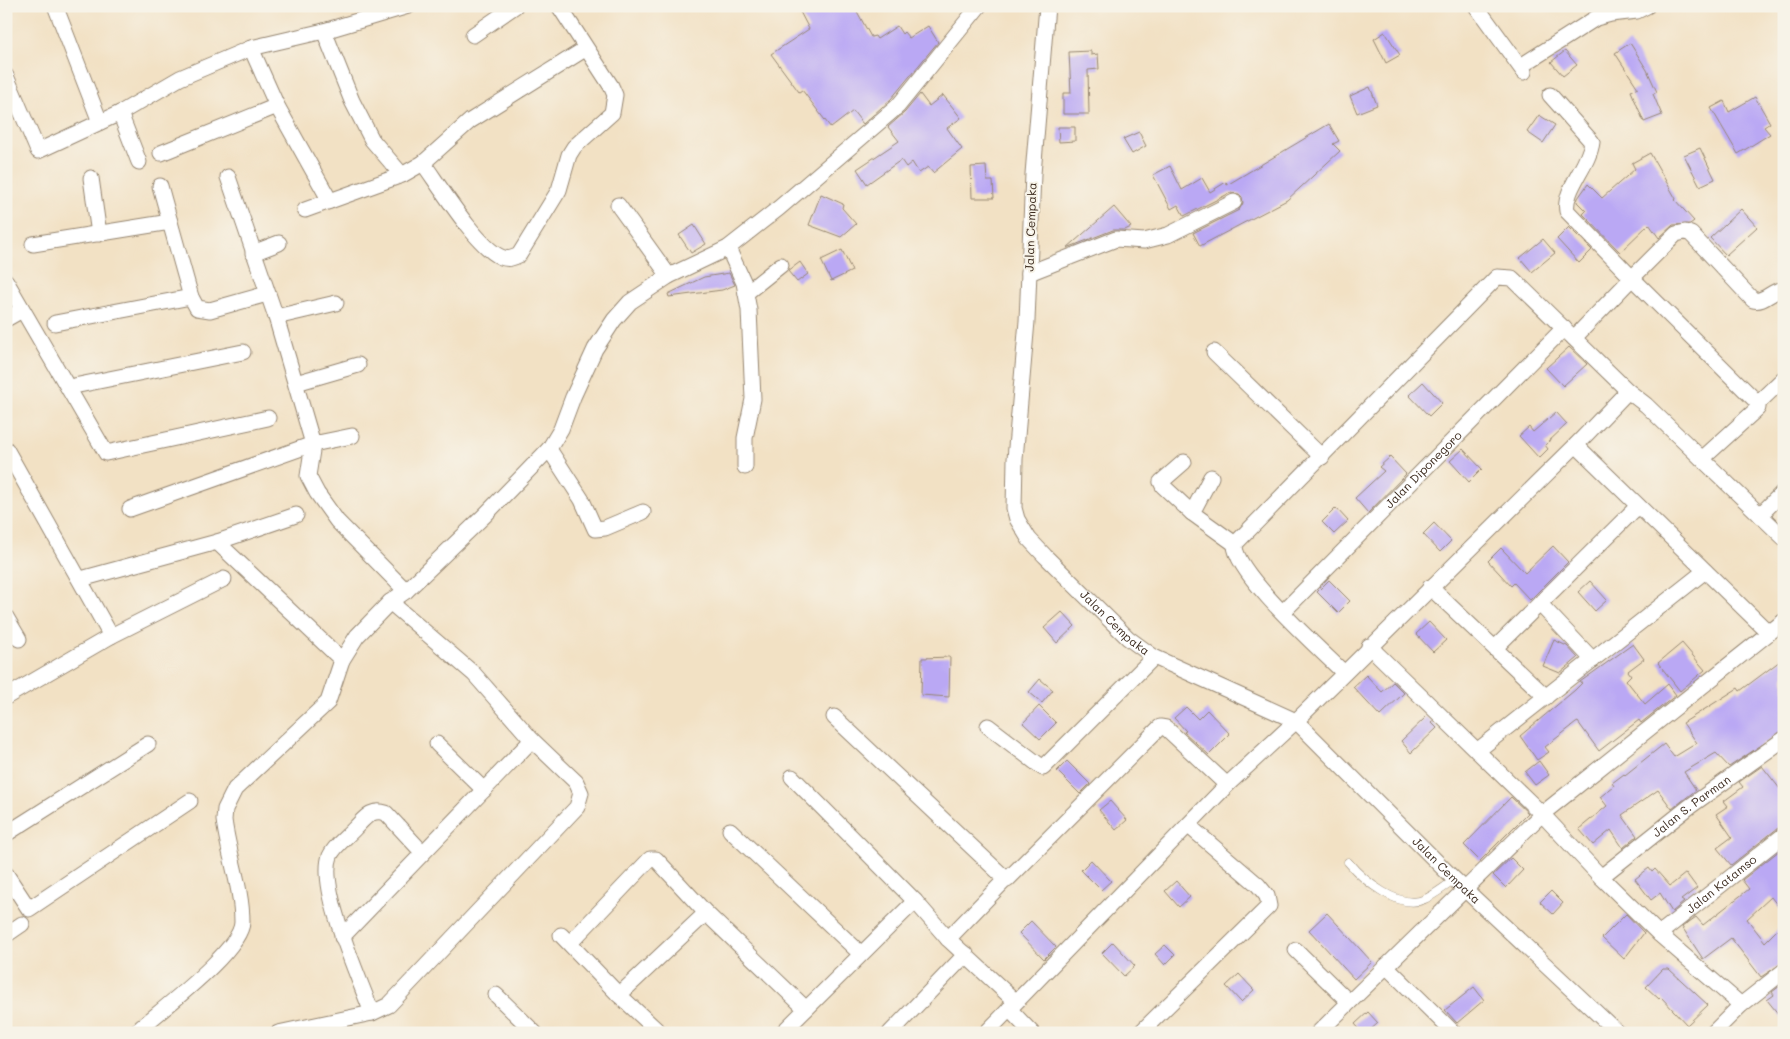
<svg xmlns="http://www.w3.org/2000/svg" width="1790" height="1039" font-family="Mali,sans-serif">
	<rect width="100%" height="100%" fill="#f7f3e8"/>
	<filter id="ink" filterUnits="userSpaceOnUse"><feTurbulence type="fractalNoise" baseFrequency=".02" numOctaves="2"/><feDisplacementMap in="SourceGraphic" scale="10" xChannelSelector="R" yChannelSelector="G"/><feConvolveMatrix kernelMatrix="1 2 1 2 8 2 1 2 1" color-interpolation-filters="sRGB"/></filter>
	<filter id="wash" filterUnits="userSpaceOnUse"><feTurbulence type="fractalNoise" baseFrequency=".0096" numOctaves="4" result="noise"/><feDisplacementMap in="SourceGraphic" scale="20" xChannelSelector="R" yChannelSelector="G"/><feGaussianBlur stdDeviation="1.12" result="paint"/><feColorMatrix in="noise" values="0 0 0 0 0 0 0 0 0 0 0 0 0 0 0 0 0 1.4 0 .05"/><feComposite in="paint" operator="in"/></filter>
	<g filter="url(#wash)">
		<rect width="100%" height="100%" fill="#f2e1c4"/>
		<g id="blocks">
			<path fill="#baa8f4" d="M797 6H854L871 37 875 36 877 39 897 26 902 34 904 32 909 38 928 26 938 42 891 99 863 124 853 111 831 128 802 90 799 92 771 54 809 29Z
				M1385 32 1400 55 1386 63 1374 39Z
				M1630 43 1647 70 1657 92 1653 94 1662 115 1644 122 1631 91 1638 88 1615 53Z
				M1091 51V55L1098 54 1099 69 1088 70 1089 114H1063V93H1071L1069 52Z
				M1565 51 1577 65 1563 76 1551 62Z
				M1370 87 1377 105 1357 113 1350 96Z
				M920 94 929 106 943 95 961 118 947 128 962 149 933 173 928 167 919 173 912 162 906 167 901 160 867 184 857 169 899 141 888 127 905 112Z
				M1755 97 1770 123 1764 127 1770 134 1738 154 1711 108 1724 101 1729 112Z
				M1539 115 1555 125 1543 143 1527 132Z
				M1329 124 1339 141 1333 144 1340 151 1287 200 1200 246 1193 233 1239 210 1243 203 1242 197 1239 194 1230 193 1184 216 1178 205 1171 209 1153 175 1170 166 1182 190 1202 178 1210 192 1226 182 1227 185Z
				M1058 127H1075V141L1059 142Z
				M1139 132 1146 146 1132 154 1123 139Z
				M1700 148 1715 179 1700 186 1684 155Z
				M1650 153 1676 199 1675 200 1694 221 1690 224 1673 225 1659 238 1649 224 1620 252 1583 214 1586 211 1577 202 1578 198 1588 184 1602 198 1635 169 1632 163Z
				M986 166 987 181H993L994 198H972L971 167Z
				M821 194 843 204 842 208 856 224 841 237 809 225Z
				M1114 207 1131 227 1125 230H1113L1067 248Z
				M1741 209 1757 227 1726 255 1710 238Z
				M694 225 706 244 691 253 679 235Z
				M1569 227 1592 250 1579 263 1557 239Z
				M1543 239 1555 253 1532 272 1520 258Z
				M842 250 852 271 831 281 821 260Z
				M800 262 808 274 797 282 788 271Z
				M729 273 735 285 722 290 669 297 668 294 704 277Z
				M1569 347 1587 364 1563 386 1546 368Z
				M1423 382 1442 403 1429 416 1409 395Z
				M1556 412 1567 424 1545 445 1548 449 1539 458 1519 436 1529 427 1533 432Z
				M1463 449 1482 469 1469 482 1450 461Z
				M1390 457 1406 474 1368 513 1355 498 1384 471 1379 467Z
				M1336 508 1348 521 1334 534 1322 522Z
				M1434 523 1451 541 1440 552 1423 534Z
				M1553 546 1568 562 1530 600 1514 583 1511 586 1488 561 1501 548 1525 573Z
				M1329 580 1350 601 1338 613 1317 592Z
				M1590 581 1607 600 1595 611 1578 592Z
				M1062 612 1075 626 1057 643 1044 628Z
				M1429 622 1446 640 1433 652 1416 634Z
				M1554 640 1567 646 1578 658 1560 673 1543 666Z
				M1682 643 1705 670 1680 691 1658 663Z
				M1633 644 1644 659 1628 671 1631 675 1626 680 1645 704 1668 684 1676 695 1641 723 1639 720 1599 751 1578 722 1576 723 1545 747 1549 752 1537 760 1520 736 1575 690 1582 683 1580 682Z
				M950 657 949 697 921 695 922 658Z
				M1784 658V730L1729 767 1716 753 1684 772 1696 790 1672 809 1658 790 1622 815 1637 836 1623 848 1611 830 1593 845 1579 829 1607 806 1600 797 1614 786 1612 783 1624 774 1625 775 1664 744 1674 757 1697 743 1683 723 1738 688 1740 691Z
				M1366 675 1382 692 1393 682 1404 693 1380 716 1353 687Z
				M1040 679 1053 690 1042 703 1029 692Z
				M1039 706 1056 723 1040 739 1023 723Z
				M1186 707 1198 719 1207 710 1230 734 1209 755 1184 732 1186 731 1174 718Z
				M1426 717 1437 728 1411 753 1401 741Z
				M1067 761 1090 784 1080 794 1057 771Z
				M1539 761 1549 775 1535 785 1525 772Z
				M1762 766 1784 794V826L1778 828 1731 865 1717 848 1732 837 1716 814 1728 806 1724 801 1743 787 1739 782Z
				M1511 797 1528 813 1480 861 1464 845Z
				M1110 801 1127 820 1116 830 1099 810Z
				M1784 847V914L1771 897 1747 919 1765 942 1784 923V962L1761 977 1731 938 1703 959 1682 927 1696 917 1703 925 1749 889 1742 880Z
				M1511 858 1523 870 1506 888 1493 875Z
				M1091 860 1111 881 1101 890 1081 870Z
				M1649 868 1652 872 1655 869 1670 886 1686 873 1697 888 1681 900 1684 902 1672 912 1660 893 1651 900 1635 879Z
				M1176 881 1190 897 1179 907 1165 891Z
				M1551 891 1563 903 1553 914 1540 902Z
				M1327 913 1372 962 1354 979 1309 930Z
				M1626 914 1644 933 1624 959 1602 938Z
				M1031 921 1056 947 1044 959 1019 933Z
				M1113 942 1135 966 1124 976 1102 953Z
				M1165 945 1175 955 1165 965 1155 954Z
				M1663 969H1669L1708 1005 1687 1025 1661 997 1659 999 1646 987Z
				M1239 974 1254 990 1241 1002 1226 986Z
				M1784 983V1021L1767 1000 1774 995 1772 992Z
				M1474 987 1484 1000 1457 1023 1445 1010Z
				M1368 1012 1378 1023 1367 1033H1363L1355 1024Z"/>
		</g>
	</g>
	<g filter="url(#ink)">
		<use href="#blocks" fill-opacity="0" stroke="#968671" stroke-width="1"/>
		<g fill="none" stroke-linecap="round" stroke-linejoin="round">
			<defs>
				<path id="lane" d="M1348 862C1363 880 1400 911 1425 899 1436 894 1445 886 1455 880"/>
				<g id="street">
					<path id="s1" d="M1047 6 1033 174 1027 321 1015 459 1014 508 1017 519 1029 539 1045 556 1128 638 1154 657 1296 721 1455 880 1618 1033"/>
					<path d="M1476 6 1524 72"/>
					<path d="M56 8 100 122"/>
					<path d="M324 31 352 101 372 140 402 175"/>
					<path d="M473 35 515 6"/>
					<path d="M251 48 277 106 330 201"/>
					<path d="M1521 66 1596 18 1611 14 1637 11 1647 6"/>
					<path d="M6 76 38 151 120 113 180 78 251 48 324 31 408 6"/>
					<path d="M1550 95 1592 142C1589 166 1563 190 1567 211L1632 278 1676 234 1685 232 1691 234 1753 300C1765 303 1772 289 1784 290"/>
					<path d="M120 113 139 162"/>
					<path d="M161 153 277 106"/>
					<path d="M423 163C439 185 477 247 501 257 508 260 513 258 519 255L559 190 569 155 574 147 612 113 615 95 611 86 559 6"/>
					<path d="M228 177 276 317 313 444 308 476 317 493 337 521 406 591"/>
					<path d="M91 178 99 234"/>
					<path d="M160 186 170 222"/>
					<path d="M618 205 669 276"/>
					<path d="M305 210 402 175 423 163 470 121 585 49"/>
					<path d="M33 244 170 222 191 297 197 308 210 310 267 294"/>
					<path d="M728 248 744 283 749 310 753 399 745 438V467"/>
					<path d="M253 253 279 243"/>
					<path d="M1029 273 1116 239 1144 241 1168 235 1234 202"/>
					<path d="M6 281 106 453 268 418"/>
					<path d="M746 293 781 265"/>
					<path d="M276 317 336 303"/>
					<path d="M6 319 22 310"/>
					<path d="M55 323 191 297"/>
					<path d="M1574 338 1632 278 1640 286 1758 403V408L1702 459"/>
					<path d="M1214 352 1322 457"/>
					<path d="M296 383 358 365"/>
					<path d="M69 387 243 352"/>
					<path d="M1758 403 1784 378"/>
					<path d="M1576 445 1768 632"/>
					<path d="M6 449 111 636"/>
					<path d="M549 449 582 500 595 529 605 528 643 512"/>
					<path d="M1184 462 1161 482 1163 486 1192 513"/>
					<path d="M1211 477 1192 513 1235 544"/>
					<path d="M130 509 313 444 352 436"/>
					<path d="M1760 515 1784 491"/>
					<path d="M217 542 296 515"/>
					<path d="M81 579 217 542 342 660"/>
					<path d="M1430 587 1546 697"/>
					<path d="M390 602 474 674 532 740 576 782 581 793 577 807 389 1005 372 1013C360 980 318 888 330 856 334 846 348 836 355 828 365 818 371 808 386 813L423 853"/>
					<path d="M1540 604 1593 660"/>
					<path id="s2" d="M1283 612 1564 328"/>
					<path d="M6 617 19 639"/>
					<path d="M1369 646 1542 814 1601 877 1659 934 1741 1005"/>
					<path d="M1495 648 1638 506"/>
					<path d="M1343 672C1321 650 1233 572 1235 544L1497 277 1512 278 1628 391"/>
					<path d="M6 697 111 636 224 579"/>
					<path d="M834 717 1007 880 1160 727 1166 728 1227 785"/>
					<path d="M988 726 1043 768 1154 657"/>
					<path d="M437 744 484 790"/>
					<path d="M1477 751 1705 571"/>
					<path d="M792 777 915 901 948 939 1015 1001"/>
					<path d="M730 830 861 954"/>
					<path d="M6 834 148 744"/>
					<path d="M6 874 29 909 190 801"/>
					<path id="s3" d="M1601 877 1689 807 1784 739"/>
					<path id="s4" d="M1659 934 1784 835"/>
					<path d="M6 935 22 924"/>
					<path d="M561 935 619 995 660 1033"/>
					<path d="M342 937 532 740"/>
					<path d="M948 939 1005 880"/>
					<path d="M570 943 650 859H656L706 913 806 1009"/>
					<path d="M1296 950 1349 1002"/>
					<path d="M1386 966 1454 1033"/>
					<path d="M496 995 535 1033"/>
					<path d="M619 995 706 913"/>
					<path d="M1009 1009 1032 1033"/>
					<path d="M135 1033C158 1012 242 950 242 922 242 888 228 853 224 820L225 809 235 789 328 702 342 660 357 636 390 602 406 591 485 515 549 449 561 429 573 397 595 349 614 320 630 302 669 276 728 248 779 208 898 106 979 6"/>
					<path d="M278 1033 372 1013"/>
					<path d="M782 1033 915 901"/>
					<path d="M890 1033 966 954"/>
					<path d="M986 1033 1227 785 1296 721 1576 445 1628 391 1646 405 1784 538"/>
					<path d="M1140 1033 1269 906 1267 896 1258 885 1189 826"/>
					<path d="M1318 1033 1542 814 1784 621"/>
					<path d="M1713 1033 1741 1005 1784 971"/>
				</g>
			</defs>
			<use href="#lane" stroke="#968671" stroke-width="9"/>
			<use href="#street" stroke="#968671" stroke-width="17"/>
			<use href="#lane" stroke="#fff" stroke-width="8"/>
			<use href="#street" stroke="#fff" stroke-width="15"/>
		</g>
	</g>
	<g text-anchor="middle" stroke-width="4" stroke-linejoin="round" paint-order="stroke">
		<g font-size="12" fill="#3b2a1e" stroke="#f7f3e8">
			<text transform="translate(1031 227) rotate(-88)" y="4">Jalan Cempaka</text>
			<text dy="4" stroke="none"><textPath href="#s2" startOffset="200">Jalan Diponegoro</textPath></text>
			<text dy="4" stroke="none"><textPath href="#s1" startOffset="658">Jalan Cempaka</textPath></text>
			<text dy="4" stroke="none"><textPath href="#s3" startOffset="115">Jalan S. Parman</textPath></text>
			<text dy="4" stroke="none"><textPath href="#s1" startOffset="1078">Jalan Cempaka</textPath></text>
			<text dy="4" stroke="none"><textPath href="#s4" startOffset="80">Jalan Katamso</textPath></text>
		</g>
	</g>
	<rect width="1790" height="1039" fill="none" stroke="#f7f3e8" stroke-width="25"/>
</svg>
